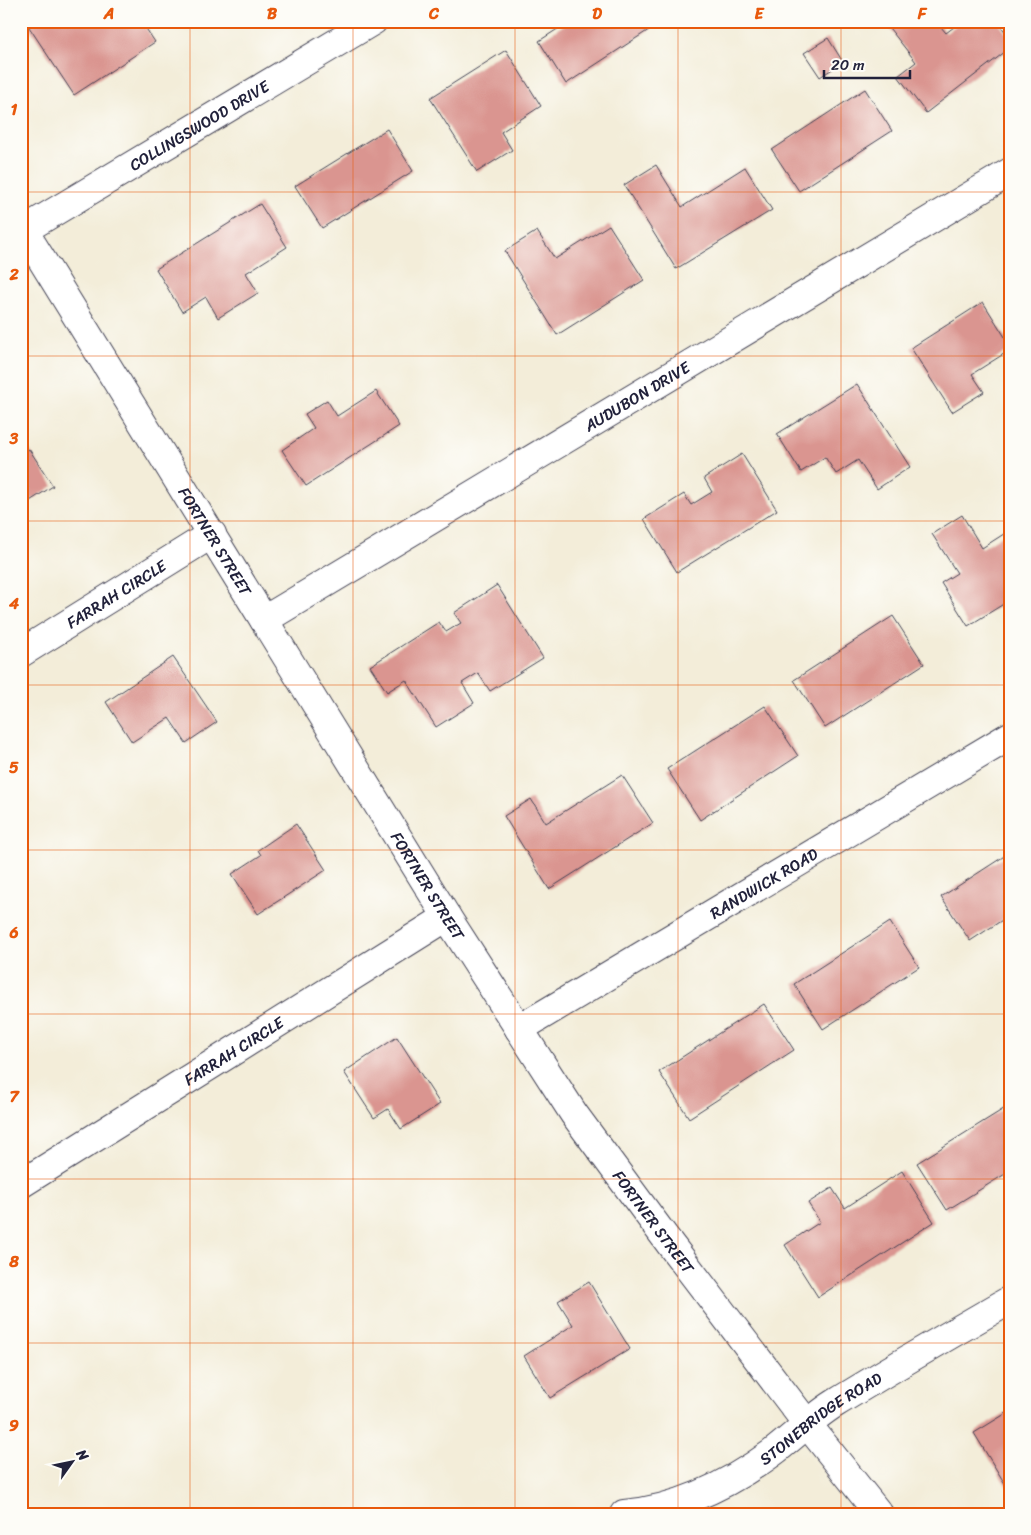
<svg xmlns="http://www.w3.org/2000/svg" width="1031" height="1535" font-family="Sriracha,sans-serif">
	<rect width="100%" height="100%" fill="#fdfcf7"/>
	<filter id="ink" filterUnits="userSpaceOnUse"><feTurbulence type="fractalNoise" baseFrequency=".02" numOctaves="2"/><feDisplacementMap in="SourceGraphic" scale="10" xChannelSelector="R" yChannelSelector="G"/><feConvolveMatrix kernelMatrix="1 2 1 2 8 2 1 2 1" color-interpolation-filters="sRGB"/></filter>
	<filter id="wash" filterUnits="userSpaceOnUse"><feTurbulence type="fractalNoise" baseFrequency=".0096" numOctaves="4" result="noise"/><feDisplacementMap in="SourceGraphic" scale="20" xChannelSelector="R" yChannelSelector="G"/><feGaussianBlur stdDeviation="1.12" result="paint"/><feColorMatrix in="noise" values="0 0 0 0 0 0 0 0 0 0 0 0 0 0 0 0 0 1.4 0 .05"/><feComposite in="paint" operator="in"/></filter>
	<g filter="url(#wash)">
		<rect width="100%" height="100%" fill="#f3edd9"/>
		<g id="blocks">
			<path fill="#da9590" d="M38 21H141L155 42 74 95 29 27Z
				M570 21H660L661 22 566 84 539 41Z
				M890 21H936L946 33 962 21H997L1010 38V48L926 113 898 76 916 62 886 24Z
				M828 38 843 62 820 77 804 53Z
				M506 50 541 106 501 132 512 150 477 172 430 98Z
				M865 89 892 131 799 191 772 150Z
				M387 129 413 171 322 228 295 186Z
				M656 165 682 207 745 167 772 210 676 269 624 185Z
				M260 204 287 247 246 273 258 293 218 318 206 297 182 312 156 269Z
				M609 225 644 280 557 335 505 251 537 231 555 259Z
				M983 302 1010 345V350L972 374 984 392 952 412 911 348Z
				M857 384 910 467 877 489 858 460 836 474 825 457 801 472 777 434Z
				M376 391 399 426 306 486 282 450 314 428 305 414 327 400 337 416Z
				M29 449 53 486 22 506 21 455Z
				M742 454 777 510 677 572 644 519 684 494 691 505 712 492 704 478Z
				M962 515 982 548 1010 530V600L968 626 941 583 957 573 932 534Z
				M497 585 543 658 490 691 478 673 462 683 474 703 436 727 406 680 387 692 370 666 439 622 446 632 461 623 454 613Z
				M893 616 924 664 825 728 794 680Z
				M173 657 217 722 186 743 169 718 132 742 106 702Z
				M765 706 798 756 700 820 667 769Z
				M622 775 653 823 549 889 504 816 531 799 546 823Z
				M296 824 326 870 258 914 232 874 261 855 258 850Z
				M1006 855 1010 860V915L970 941 941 897Z
				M890 922 919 967 823 1029 794 984Z
				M764 1004 794 1050 689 1118 659 1072Z
				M397 1037 440 1104 401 1129 388 1109 374 1118 344 1072Z
				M1010 1105V1171L947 1210 917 1163Z
				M902 1171 934 1222 818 1297 785 1245 820 1222 808 1203 832 1188 845 1208Z
				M589 1282 630 1349 550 1398 524 1356 573 1325 558 1301Z
				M1010 1411V1492L974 1433Z"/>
		</g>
	</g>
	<g filter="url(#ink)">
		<use href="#blocks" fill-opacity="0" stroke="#414053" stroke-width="1"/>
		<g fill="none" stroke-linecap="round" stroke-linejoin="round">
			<defs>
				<g id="minor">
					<path id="s1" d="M21 226 447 917 574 1114 670 1244 808 1425 879 1514"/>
					<path id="s2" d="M24 230 373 21"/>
					<path id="s3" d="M264 620 1010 172"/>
					<path id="s4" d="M21 653 212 534"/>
					<path id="s5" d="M519 1029 1010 736"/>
					<path id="s6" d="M21 1184 447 917"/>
					<path id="s7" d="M624 1514C679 1509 727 1486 772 1453 793 1437 812 1418 834 1404 892 1368 951 1334 1010 1300"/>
				</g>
			</defs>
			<use href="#minor" stroke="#414053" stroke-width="30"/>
			<use href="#minor" stroke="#fff" stroke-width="28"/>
		</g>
	</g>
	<path fill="none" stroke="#e8590c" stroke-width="1" stroke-opacity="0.55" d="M190 21V1514M353 21V1514M515 21V1514M678 21V1514M841 21V1514M21 192H1010M21 356H1010M21 521H1010M21 685H1010M21 850H1010M21 1014H1010M21 1179H1010M21 1343H1010"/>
	<g text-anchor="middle" stroke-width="4" stroke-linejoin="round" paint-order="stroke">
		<g font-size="16" fill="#22223b" stroke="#fdfcf7">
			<text dy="6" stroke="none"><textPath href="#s2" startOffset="204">COLLINGSWOOD DRIVE</textPath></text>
			<text dy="6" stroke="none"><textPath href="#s3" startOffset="435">AUDUBON DRIVE</textPath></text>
			<text dy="6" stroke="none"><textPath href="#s1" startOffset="370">FORTNER STREET</textPath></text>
			<text dy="6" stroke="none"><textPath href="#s4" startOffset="112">FARRAH CIRCLE</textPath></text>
			<text dy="6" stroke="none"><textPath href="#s5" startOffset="285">RANDWICK ROAD</textPath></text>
			<text dy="6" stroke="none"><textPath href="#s1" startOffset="775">FORTNER STREET</textPath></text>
			<text dy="6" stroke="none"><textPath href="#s6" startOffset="251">FARRAH CIRCLE</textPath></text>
			<text dy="6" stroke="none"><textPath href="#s1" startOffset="1180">FORTNER STREET</textPath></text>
			<text dy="6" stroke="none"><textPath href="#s7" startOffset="222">STONEBRIDGE ROAD</textPath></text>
		</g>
	</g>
	<rect width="1031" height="1535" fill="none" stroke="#fdfcf7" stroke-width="55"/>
	<g transform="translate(72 1462) rotate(57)" stroke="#fdfcf7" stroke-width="4" paint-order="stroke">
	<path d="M0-4L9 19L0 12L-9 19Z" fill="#22223b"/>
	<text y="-8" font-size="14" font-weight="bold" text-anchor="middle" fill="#22223b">N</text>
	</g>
	<path d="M824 70v8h86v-8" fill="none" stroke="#22223b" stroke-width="2.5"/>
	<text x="831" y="70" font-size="15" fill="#22223b" stroke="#fdfcf7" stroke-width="4" paint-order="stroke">20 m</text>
	<rect x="28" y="28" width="976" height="1480" fill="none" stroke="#e8590c" stroke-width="2"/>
	<g font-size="16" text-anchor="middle" font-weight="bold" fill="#e8590c">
		<text x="109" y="19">A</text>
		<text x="272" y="19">B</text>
		<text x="434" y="19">C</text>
		<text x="597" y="19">D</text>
		<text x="759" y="19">E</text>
		<text x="922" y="19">F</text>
		<text x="14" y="115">1</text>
		<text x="14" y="280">2</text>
		<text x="14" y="444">3</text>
		<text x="14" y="609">4</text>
		<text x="14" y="773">5</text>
		<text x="14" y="938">6</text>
		<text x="14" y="1102">7</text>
		<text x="14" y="1267">8</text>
		<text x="14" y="1431">9</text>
	</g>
</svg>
